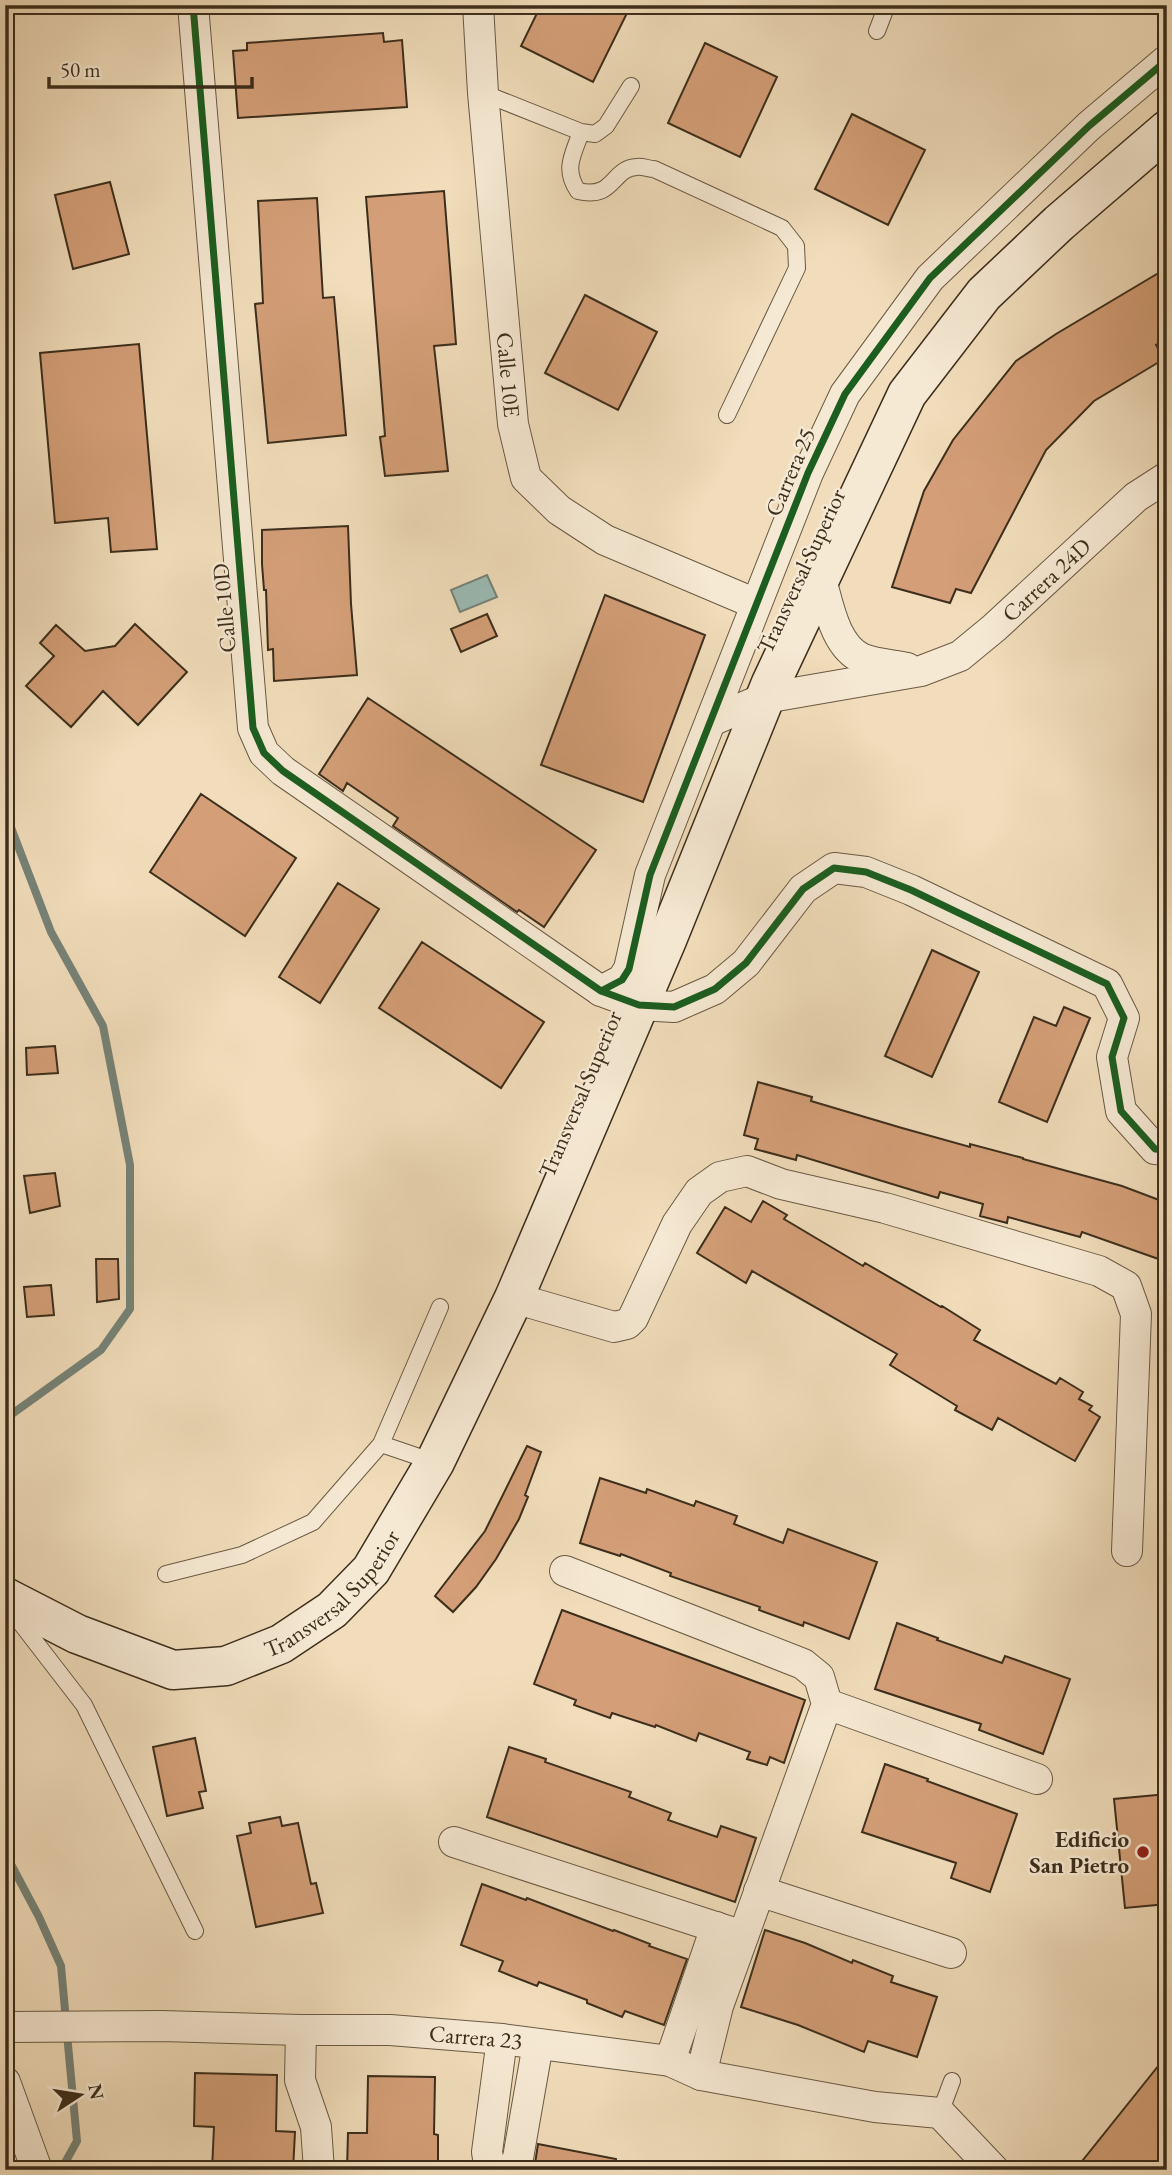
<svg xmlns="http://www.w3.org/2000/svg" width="1172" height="2175" font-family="'EB Garamond',serif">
	<rect width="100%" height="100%" fill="#f1ddbb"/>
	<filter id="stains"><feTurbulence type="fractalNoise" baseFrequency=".00286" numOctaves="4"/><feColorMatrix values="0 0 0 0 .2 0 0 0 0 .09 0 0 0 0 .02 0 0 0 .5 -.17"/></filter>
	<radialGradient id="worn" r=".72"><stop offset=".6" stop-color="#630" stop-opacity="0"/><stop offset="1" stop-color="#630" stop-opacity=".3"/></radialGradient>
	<path fill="#9cbbb6" stroke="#768378" stroke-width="2" d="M487 575 497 597 460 612 451 590Z"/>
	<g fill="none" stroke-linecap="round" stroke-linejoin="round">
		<path stroke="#768378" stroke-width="8" d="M5 812 51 932 103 1026 130 1165V1309L101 1350 5 1419
			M5 1853 39 1917 61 1966 66 2021
			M61 2170 77 2141 67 2034"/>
	</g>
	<path fill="#d49f78" stroke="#3c2e1c" stroke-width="2" d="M541 5H631L593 82 521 46Z
		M383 33 384 42 402 40 407 107 238 118 233 51 247 50V43Z
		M705 43 777 77 740 157 668 123Z
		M852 114 925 150 888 225 815 189Z
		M110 182 129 254 73 269 55 195Z
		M444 191 456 344 434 346 448 471 385 476 380 437 385 436 366 197Z
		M317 198 323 298 334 297 346 435 268 443 255 304 263 303 258 201Z
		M1167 268V339L1156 345 1164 359 1094 401 1046 450 971 593 956 589 950 603 892 587 924 491 953 440 1016 361 1056 334Z
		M585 295 657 332 618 410 545 373Z
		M139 344 157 549 111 552 108 518 55 523 40 353Z
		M348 526 351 604 357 675 274 681 273 649 268 650 266 590H264L262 564V530Z
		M605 595 705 635 643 802 541 765Z
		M487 614 497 636 461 652 451 629Z
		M135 624 187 672 138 725 103 691 71 727 26 686 54 656 40 643 56 625 85 651 115 646Z
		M368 698 596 850 544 927 519 910 517 912 393 826 398 818 347 783 343 791 319 774Z
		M201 794 296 858 245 936 150 872Z
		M338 883 379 909 320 1003 279 977Z
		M422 942 544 1022 501 1088 379 1008Z
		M932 950 979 972 932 1077 885 1056Z
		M1064 1007 1090 1018 1047 1122 999 1102 1034 1017 1056 1026Z
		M55 1046 58 1073 27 1075 26 1048Z
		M758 1082 812 1097 811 1101 902 1128 970 1147V1144L1023 1158V1159L1122 1186 1167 1203V1262L1082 1232 1080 1237 1008 1217 1007 1223 980 1216 983 1204 940 1192 938 1198 797 1155 796 1160 755 1149 758 1139 744 1135Z
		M55 1173 60 1206 30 1213 24 1176Z
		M763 1201 787 1215 784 1219 863 1266 865 1263 941 1307 942 1306 980 1330 974 1340 1056 1384 1060 1378 1083 1392 1079 1399 1092 1406 1089 1410 1100 1417 1075 1461 998 1418 992 1430 955 1410 957 1406 890 1365 897 1354 752 1271 746 1283 697 1253 725 1207 751 1222Z
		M96 1259H118L119 1299 97 1302Z
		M51 1285 54 1315 27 1317 24 1287Z
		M527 1446 541 1452 525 1495 528 1497 519 1519 496 1559 476 1587 453 1612 435 1596 485 1531Z
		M600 1478 646 1493 647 1489 694 1506 696 1501 737 1516 734 1524 783 1543 788 1529 877 1562 849 1639 804 1622 803 1626 759 1610 760 1607 670 1576 671 1573 621 1554 620 1556 580 1543Z
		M562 1610 805 1700 784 1763 770 1757 767 1765 747 1759 750 1752 699 1733 696 1741 656 1725 655 1727 612 1713 610 1718 574 1705 576 1700 534 1684Z
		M897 1623 938 1638 937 1640 1002 1663 1005 1656 1070 1679 1043 1754 979 1730 981 1724 875 1689Z
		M195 1738 206 1791 199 1792 203 1808 167 1816 153 1747Z
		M509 1747 546 1759 545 1762 631 1792 629 1797 671 1813 668 1820 717 1837 721 1826 756 1838 735 1902 487 1817Z
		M885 1764 928 1779 927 1781 1017 1814 990 1892 951 1878 956 1863 862 1832Z
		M1167 1794V1904L1125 1908 1114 1799Z
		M280 1817 282 1826 298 1823 311 1884 316 1883 323 1913 256 1927 237 1836 251 1833 249 1823Z
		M482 1884 526 1900 527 1898 613 1931 614 1930 650 1944 649 1946 687 1959 664 2025 625 2011 622 2017 587 2003V2000L539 1982 537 1986 499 1971 503 1961 461 1945Z
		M765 1930 805 1943 852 1963 853 1960 893 1976 891 1982 937 1997 917 2057 868 2041 864 2052 798 2025 741 2007Z
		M1167 2055V2157L1157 2170H1075Z
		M195 2073 277 2075 276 2131 295 2132 293 2170H212L214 2127 194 2126Z
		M368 2076 435 2077 434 2134 438 2135V2170H347L348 2133H367Z
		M538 2144 616 2159 615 2170H534Z"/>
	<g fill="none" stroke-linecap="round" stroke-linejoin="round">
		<defs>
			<path id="lane" d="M877 31 887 5
				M483 93 581 132 595 134 606 126 631 86
				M581 132C573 155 563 169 578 191 615 200 611 168 637 167 642 166 649 169 654 169L782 228 796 246 797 268 727 415
				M381 1444 440 1307
				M166 1574 242 1555 313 1522 381 1444 434 1462
				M13 1613 84 1705 195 1931
				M940 2113 952 2081"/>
			<g id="street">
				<path d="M193 5 253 728 264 753 283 771 601 991 639 1005 674 1007 715 989 746 963 803 889 834 868 866 872 911 890 1107 984 1124 1018 1112 1057 1121 1111 1155 1149 1167 1150"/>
				<path id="s1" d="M478 5 483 93 513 424 526 478 559 510 605 540 756 604"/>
				<path d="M820 576C828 602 834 647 863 659 876 664 893 665 907 668"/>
				<path id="s2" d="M711 721 765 698 921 671 960 656 994 628 1136 497 1167 477"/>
				<path d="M601 991 622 980 629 969 650 875 808 473 845 394 930 278 1089 126 1167 60"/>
				<path d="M514 1298 614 1327 627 1324 633 1318 677 1224 699 1192 720 1177 747 1171 781 1184 885 1208 1099 1271 1126 1286 1136 1314 1127 1551"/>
				<path d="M565 1571 803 1664 819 1677 827 1704 718 2006 701 2075"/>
				<path d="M827 1704 1037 1779"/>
				<path d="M454 1842 743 1936"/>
				<path d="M759 1891 951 1953"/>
				<path id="s3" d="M5 2027 162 2026 301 2030H390L502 2039 670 2061 701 2075 875 2107 940 2113 994 2170"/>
				<path d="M301 2030 300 2080 316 2127 319 2170"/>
				<path d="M670 2061 716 1927"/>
				<path d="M5 2082 37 2170"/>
				<path d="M490 2170 487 2152 502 2039"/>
				<path d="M512 2170 518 2158 538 2044"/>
			</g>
			<g id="secondary">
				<path id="s4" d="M5 1597 77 1634 173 1670 226 1666 281 1644 332 1610 371 1570 435 1462 514 1298 667 940 771 683 907 394 984 294 1059 223 1167 130"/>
			</g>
		</defs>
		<use href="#lane" stroke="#695a44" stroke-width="18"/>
		<use href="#street" stroke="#695a44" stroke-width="32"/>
		<use href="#secondary" stroke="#3c2e1c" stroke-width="41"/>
		<use href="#lane" stroke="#f6e9d3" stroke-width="16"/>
		<use href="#street" stroke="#f6e9d3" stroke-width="30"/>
		<use href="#secondary" stroke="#f6e9d3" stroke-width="38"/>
		<defs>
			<path id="cycleway" d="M193 5 253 728 264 753 283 771 601 991 639 1005 674 1007 715 989 746 963 803 889 834 868 866 872 911 890 1107 984 1124 1018 1112 1057 1121 1111 1155 1149 1167 1150
				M601 991 622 980 629 969 650 875 808 473 845 394 930 278 1089 126 1167 60"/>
		</defs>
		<use href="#cycleway" stroke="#f6e9d3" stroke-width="11"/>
		<use href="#cycleway" stroke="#1b5e20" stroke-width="7"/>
	</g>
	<circle fill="#8f2418" stroke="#f6e9d3" stroke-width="2.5" cx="1143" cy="1852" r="7"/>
	<g text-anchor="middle" stroke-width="5" stroke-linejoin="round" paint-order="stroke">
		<g font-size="23" fill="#3c2e1c" stroke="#f6e9d3">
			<text dy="8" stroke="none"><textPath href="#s1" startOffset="371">Calle 10E</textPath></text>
			<text transform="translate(790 472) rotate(-67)" y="8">Carrera 25</text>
			<text transform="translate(801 571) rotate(-65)" y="8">Transversal Superior</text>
			<text dy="8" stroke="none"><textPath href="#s2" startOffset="374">Carrera 24D</textPath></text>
			<text transform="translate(224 608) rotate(-95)" y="8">Calle 10D</text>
			<text transform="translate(580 1094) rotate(-67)" y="8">Transversal Superior</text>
			<text dy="8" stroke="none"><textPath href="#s4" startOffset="368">Transversal Superior</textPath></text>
			<text dy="8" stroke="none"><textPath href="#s3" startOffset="471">Carrera 23</textPath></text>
		</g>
		<g font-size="23" font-weight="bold" fill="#3c2e1c" stroke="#f6e9d3" text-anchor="end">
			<text x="1129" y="1847">Edificio<tspan x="1129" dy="26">San Pietro</tspan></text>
		</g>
	</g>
	<rect width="1172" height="2175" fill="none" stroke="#f1ddbb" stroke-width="28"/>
	<rect x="7" y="7" width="1158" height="2161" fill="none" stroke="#3c2e1c" stroke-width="3.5"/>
	<rect x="14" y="14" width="1144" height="2147" fill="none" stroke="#3c2e1c" stroke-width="2"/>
	<g transform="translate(80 2095) rotate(78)" stroke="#f6e9d3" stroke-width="5" paint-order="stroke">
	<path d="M0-5L12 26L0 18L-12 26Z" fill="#3c2e1c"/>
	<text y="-10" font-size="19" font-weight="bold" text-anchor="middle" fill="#3c2e1c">N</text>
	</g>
	<path d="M49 77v10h203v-10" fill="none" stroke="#3c2e1c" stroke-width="3.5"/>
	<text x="60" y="77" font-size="21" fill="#3c2e1c" stroke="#f6e9d3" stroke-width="5" paint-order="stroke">50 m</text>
	<rect width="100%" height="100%" filter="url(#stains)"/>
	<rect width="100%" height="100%" fill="url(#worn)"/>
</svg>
